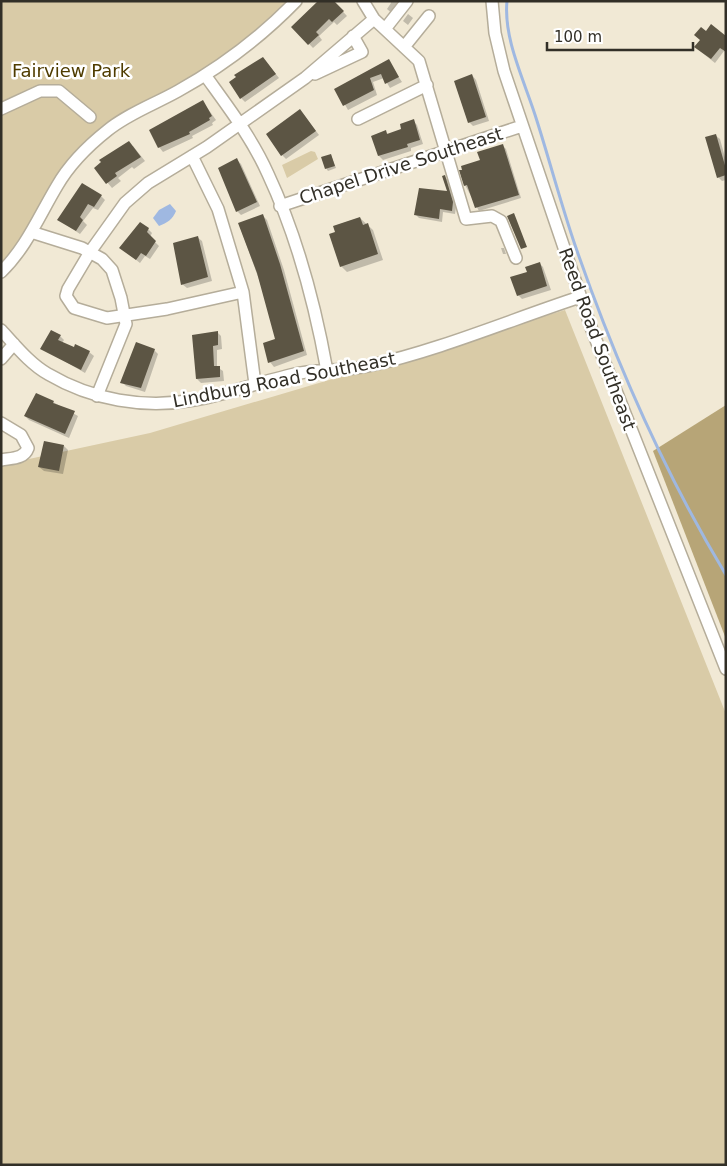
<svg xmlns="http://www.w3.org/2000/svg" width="727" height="1166" font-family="'DejaVu Sans',sans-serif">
	<rect width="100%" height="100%" fill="#f1e9d5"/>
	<path fill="#d9cba7" d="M1 1H296L246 46 151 105 81 155 1 272Z
		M311 151 315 152 318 159 287 178 282 165Z
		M565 310 726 714V1165H1V465L150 433Z"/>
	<path fill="#b7a577" d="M726 405V639L653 451Z"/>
	<path fill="#9fb8e1" d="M170 204 176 211C173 219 167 223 159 226L153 218 159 210Z"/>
	<path fill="#0003" d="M333 1 347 16 337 25 334 22 319 36 322 40 313 48 293 27Z
		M390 1H399L402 4 394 15 387 9 391 3Z
		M408 14 413 18 408 25 403 21Z
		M701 29 724 51 715 63 700 51Z
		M263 58 279 78 245 102 241 98Z
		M388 61 402 82 390 88 384 78 373 82 377 95 348 110 336 89Z
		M472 75 476 80 489 121 473 126 469 122Z
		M203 102 216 120 212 123 213 125 192 136 193 138 163 152 159 147Z
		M304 115 319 135 286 159 282 155Z
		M413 121 417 125 423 144 411 148V151L383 160 379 156 372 137 386 132 389 135 403 129Z
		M715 135 720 139 726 161V180L722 181 718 177Z
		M133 146 145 161 134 169 132 167 118 178 121 181 112 188 95 168Z
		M503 146 506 149 521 198 479 211 465 185 481 160Z
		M331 155 336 168 328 171 326 168Z
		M237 160 241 164 260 206 241 215 237 211Z
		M445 177 448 180 456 207 455 214 443 212 442 222 419 218 415 214 449 192Z
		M101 196 105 200 98 210 93 208 83 221 87 225 80 234 59 220Z
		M263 216 267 220 284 270 307 355 274 367 270 362 277 340 266 299 239 224Z
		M360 218 373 230 383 260 347 272 341 266Z
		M148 229 152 233 150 237 159 246 150 259 145 256 140 263 121 248Z
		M197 237 202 241 212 281 187 288 182 284Z
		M501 248H504L506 254H503Z
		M539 263 543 267 551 290 522 299 518 295 528 273Z
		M217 332 221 336 222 349 217 350V367L223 371 224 381 201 383 197 379Z
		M60 336 64 340 62 343 74 349 89 352 94 356 85 373 42 348Z
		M154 350 158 354 145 392 126 386 122 382Z
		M53 402 78 416 69 438 29 420 25 416Z
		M64 446 68 450 63 474 44 471 39 467Z"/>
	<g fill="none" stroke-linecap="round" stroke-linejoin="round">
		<path stroke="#9fb8e1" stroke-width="3" d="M507 1C503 40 526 84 537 121 550 162 561 204 575 245 614 358 664 472 726 575"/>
	</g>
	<path fill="#5c5544" d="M318 1H334L344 11 332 22 329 19 316 32 319 35 308 45 291 27Z
		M711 24 726 36V52L720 48 711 59 694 47 700 40 694 35 701 27 706 31Z
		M263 57 276 74 240 99 229 82 236 77 234 75Z
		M389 59 399 77 385 84 381 74 370 78 374 90 343 106 334 89Z
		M472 74 486 117 468 123 454 81Z
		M203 100 212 116 209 118 210 120 189 132 190 134 158 148 149 130Z
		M300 109 316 131 281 156 266 134Z
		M414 119 420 140 407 144 408 147 378 156 371 136 386 130 387 134 401 129 400 124Z
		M716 134 726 169V175L717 178 705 137Z
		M129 141 141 157 115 173 117 176 106 184 94 168 101 162 99 160Z
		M503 144 519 195 475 208 467 185 464 186 459 170H462L461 166 480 160 477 152Z
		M331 154 335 166 325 169 321 157Z
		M237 158 257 202 236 212 218 168Z
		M445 175 453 202 452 211 440 209 439 219 414 215 419 188 447 191 442 176Z
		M82 183 102 195 94 207 88 204 80 217 83 220 76 231 57 220Z
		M514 213 527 247 521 249 507 216Z
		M263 214 280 264 304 351 268 363 263 343 275 339 257 273 238 223Z
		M360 217 363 225 368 223 378 254 340 267 329 234 335 232 333 226Z
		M140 222 149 228 147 232 156 241 146 256 141 253 136 260 119 248Z
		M198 236 208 277 181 285 173 243Z
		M540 262 547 286 517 296 510 277 527 272 525 267Z
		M51 330 61 335 58 340 74 347 75 344 90 351 81 370 40 349Z
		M218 331V345L213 346 214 366H220V377L196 379 192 335Z
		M136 342 155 349 141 388 120 383Z
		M36 393 54 401 53 403 75 411 65 434 24 416Z
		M44 441 64 445 59 471 38 467Z"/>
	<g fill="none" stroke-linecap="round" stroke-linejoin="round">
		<defs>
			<path id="minor" d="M363 1 374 19 419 61 466 219 492 216 501 221 516 258
				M492 1 495 33 504 71 592 330 726 669
				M385 29 407 1
				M404 47 429 16
				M315 74 362 52 353 36
				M205 75C228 107 252 138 268 174 297 236 315 304 327 371
				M1 109 40 91H59L90 117
				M358 119 427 85
				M192 156 218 209 243 292 255 384
				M280 206 522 126
				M31 232 82 248 102 259 112 270 121 298 126 324 97 396
				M1 272C26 248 39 216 57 186 69 165 89 145 108 130 129 113 155 104 178 91 221 67 261 37 296 1
				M243 292 167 309 107 318 74 308 66 296 68 289 90 252 125 203 148 183 207 147 305 78 374 19
				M1 330C15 345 30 364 48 374 92 400 144 409 194 400 230 394 264 380 300 373 322 369 346 371 368 366 440 350 510 320 580 297
				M1 359 14 344
				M1 423 21 435 28 448C24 459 12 458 1 460"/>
		</defs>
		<use href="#minor" stroke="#b5ad9a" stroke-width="14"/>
		<use href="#minor" stroke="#fff" stroke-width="11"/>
	</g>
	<g text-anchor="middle" stroke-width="5" stroke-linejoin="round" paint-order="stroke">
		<g font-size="18" fill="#4f3c00" stroke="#fff">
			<text x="71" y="77">Fairview Park</text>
		</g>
		<g font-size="18" fill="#322f27" stroke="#fff">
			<text transform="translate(401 166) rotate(-18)" y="6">Chapel Drive Southeast</text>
			<text transform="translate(597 339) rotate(70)" y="6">Reed Road Southeast</text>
			<text transform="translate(284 380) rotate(-11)" y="6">Lindburg Road Southeast</text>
		</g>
	</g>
	<rect width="727" height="1166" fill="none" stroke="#322f27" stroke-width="5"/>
	<path d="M547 42v8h146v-8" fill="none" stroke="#322f27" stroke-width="2.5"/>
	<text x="554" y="42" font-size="15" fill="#322f27" stroke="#ffffff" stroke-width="4" paint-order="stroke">100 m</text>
</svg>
